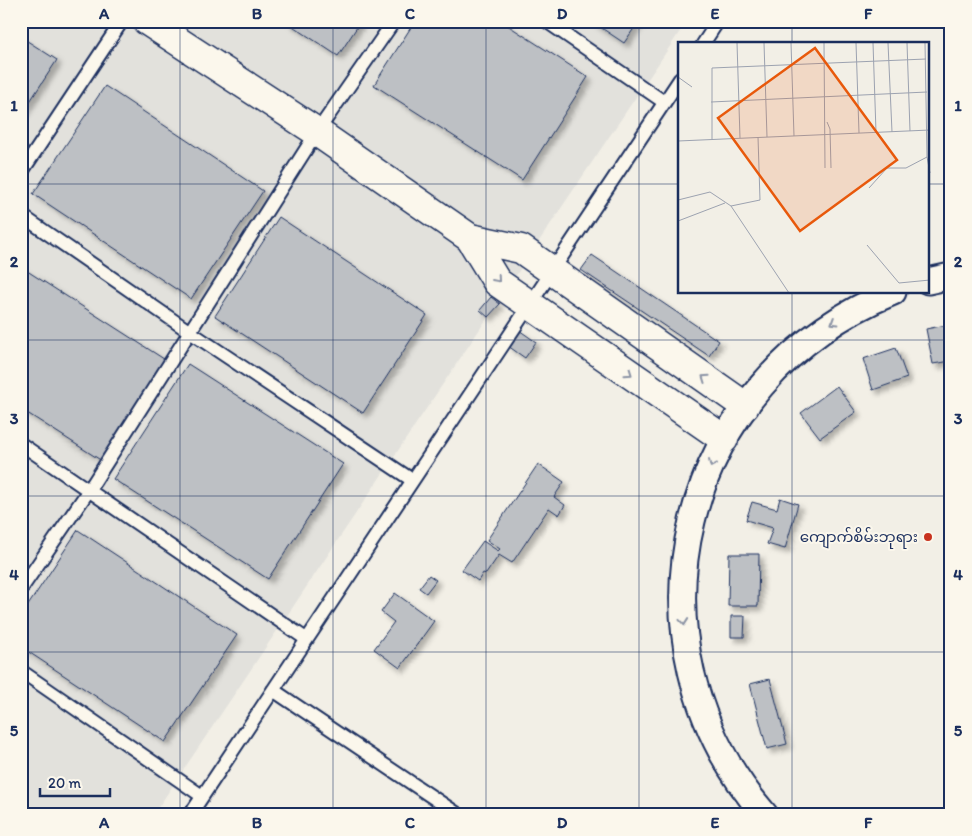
<svg xmlns="http://www.w3.org/2000/svg" width="972" height="836" font-family="Itim,'Noto Sans Myanmar',sans-serif">
	<defs>
		<filter id="shadow"><feDropShadow dx="4.5" dy="4.5" stdDeviation="2.5" flood-color="#0004"/></filter>
	</defs>
	<rect width="100%" height="100%" fill="#f2efe6"/>
	<filter id="ink" filterUnits="userSpaceOnUse"><feTurbulence type="fractalNoise" baseFrequency=".02" numOctaves="2"/><feDisplacementMap in="SourceGraphic" scale="10" xChannelSelector="R" yChannelSelector="G"/><feConvolveMatrix kernelMatrix="1 2 1 2 8 2 1 2 1" color-interpolation-filters="sRGB"/></filter>
	<g filter="url(#ink)">
		<path fill="#e2e1dc" d="M21 21H687L153 815H21Z"/>
		<path fill="#bdc0c4" stroke="#1b2f5e" filter="url(#shadow)" d="M285 21H361L338 56Z
			M415 21H501L588 77 522 180 374 85Z
			M591 21H639L624 43Z
			M21 37 57 60 21 115Z
			M105 86 263 191 191 299 33 194Z
			M279 217 427 315 363 413 215 316Z
			M592 255 719 341 709 356 581 270Z
			M21 267 167 361 102 461 21 409Z
			M491 297 500 304 488 317 480 310Z
			M951 324V361L933 364 926 329Z
			M519 330 536 342 525 358 508 346Z
			M896 348 907 378 873 390 863 359Z
			M188 364 343 464 268 579 113 479Z
			M837 386 856 412 820 438 801 413Z
			M538 464 564 482 554 497 565 505 559 515 549 508 512 563 499 555 486 574 483 573 478 581 462 570 483 541 498 551 500 549 487 540Z
			M780 498 798 504 785 549 767 544 773 528 746 520 752 502 777 509Z
			M78 530 237 635 165 742 21 647V616Z
			M729 554H759L758 606H728Z
			M429 575 436 580 426 593 419 588Z
			M395 593 434 621 400 668 374 649 394 622 381 612Z
			M731 616H745L744 637H731Z
			M770 679 787 744 767 749 750 684Z
			M951 800V815H940Z"/>
		<g fill="none" stroke-linecap="round" stroke-linejoin="round">
			<defs>
				<path id="lane" d="M546 21 664 102
					M703 44 718 21
					M21 173 122 21
					M21 215 190 332 412 480
					M21 444 306 639
					M21 589 89 490 317 132 394 21
					M21 671 202 796
					M273 690 459 815
					M190 815 680 79"/>
				<path id="street" d="M928 281 951 276
					M765 815C614 640 679 379 893 292"/>
				<path id="secondary" d="M147 21 317 132 470 238 497 282 724 439
					M470 238 521 249 745 406"/>
			</defs>
			<use href="#lane" stroke="#1b2f5e" stroke-width="16"/>
			<use href="#street" stroke="#1b2f5e" stroke-width="29"/>
			<use href="#secondary" stroke="#1b2f5e" stroke-width="31"/>
			<use href="#lane" stroke="#fbf7ec" stroke-width="12"/>
			<use href="#street" stroke="#fbf7ec" stroke-width="25"/>
			<use href="#secondary" stroke="#fbf7ec" stroke-width="28"/>
		</g>
		<defs><path id="oneway-chevron" d="M-2-3.5L2.5 0L-2 3.5" fill="none" stroke-width="1.6" stroke-linecap="round" stroke-linejoin="round" transform="scale(1.25)"/></defs>
		<g stroke="#8b93a5">
			<use href="#oneway-chevron" transform="translate(497 279) rotate(49)"/>
			<use href="#oneway-chevron" transform="translate(834 322) rotate(148)"/>
			<use href="#oneway-chevron" transform="translate(629 373) rotate(35)"/>
			<use href="#oneway-chevron" transform="translate(705 378) rotate(-145)"/>
			<use href="#oneway-chevron" transform="translate(712 464) rotate(114)"/>
			<use href="#oneway-chevron" transform="translate(684 622) rotate(85)"/>
		</g>
	</g>
	<path fill="none" stroke="#1b2f5e" stroke-width="1" stroke-opacity="0.55" d="M180 21V815M333 21V815M486 21V815M639 21V815M792 21V44M21 184H680M928 184H951M792 292V815M21 340H951M21 496H951M21 652H951"/>
	<circle fill="#c8321e" stroke="#fbf7ec" stroke-width="2" cx="928" cy="537" r="5"/>
	<g text-anchor="middle" stroke-width="4" stroke-linejoin="round" paint-order="stroke">
		<g font-size="15" fill="#1b2f5e" stroke="#fbf7ec" text-anchor="end">
			<text x="918" y="542">ကျောက်စိမ်းဘုရား</text>
		</g>
	</g>
	<g transform="translate(678 42)">
		<rect width="251" height="251" fill="#f2efe6"/>
		<path fill="none" stroke="#9ca2b0" stroke-width="1" d="M59 1 62 96M86 1 89 95M113 1 116 94M146 1 147 126M178 1 181 91M195 1 198 90M210 1 214 90M229 1 232 89M0 35 14 45M33 60 249 50M149 80 152 87 153 126M80 95 82 158 53 164 111 251M34 97V26L248 17M0 99 252 88M249 115 252 131M191 146 209 126H228L249 115 247 1M0 158 32 150 53 164M0 179 47 161M189 203 221 241 252 238"/>
		<path fill="#e8590c" fill-opacity="0.15" stroke="#e8590c" stroke-width="2.5" d="M137 6 219 118 122 189 40 76Z"/>
		<rect width="251" height="251" fill="none" stroke="#1b2f5e" stroke-width="2.5"/>
	</g>
	<rect width="972" height="836" fill="none" stroke="#fbf7ec" stroke-width="55"/>
	<path d="M40 788v8h70v-8" fill="none" stroke="#1b2f5e" stroke-width="2.5"/>
	<text x="48" y="788" font-size="15" fill="#1b2f5e" stroke="#fbf7ec" stroke-width="4" paint-order="stroke">20 m</text>
	<rect x="28" y="28" width="916" height="780" fill="none" stroke="#1b2f5e" stroke-width="2"/>
	<g font-size="16" text-anchor="middle" font-weight="bold" fill="#1b2f5e">
		<text x="104" y="19">A</text>
		<text x="257" y="19">B</text>
		<text x="410" y="19">C</text>
		<text x="562" y="19">D</text>
		<text x="715" y="19">E</text>
		<text x="868" y="19">F</text>
		<text x="14" y="111">1</text>
		<text x="958" y="111">1</text>
		<text x="14" y="267">2</text>
		<text x="958" y="267">2</text>
		<text x="14" y="424">3</text>
		<text x="958" y="424">3</text>
		<text x="14" y="580">4</text>
		<text x="958" y="580">4</text>
		<text x="14" y="736">5</text>
		<text x="958" y="736">5</text>
		<text x="104" y="828">A</text>
		<text x="257" y="828">B</text>
		<text x="410" y="828">C</text>
		<text x="562" y="828">D</text>
		<text x="715" y="828">E</text>
		<text x="868" y="828">F</text>
	</g>
</svg>
